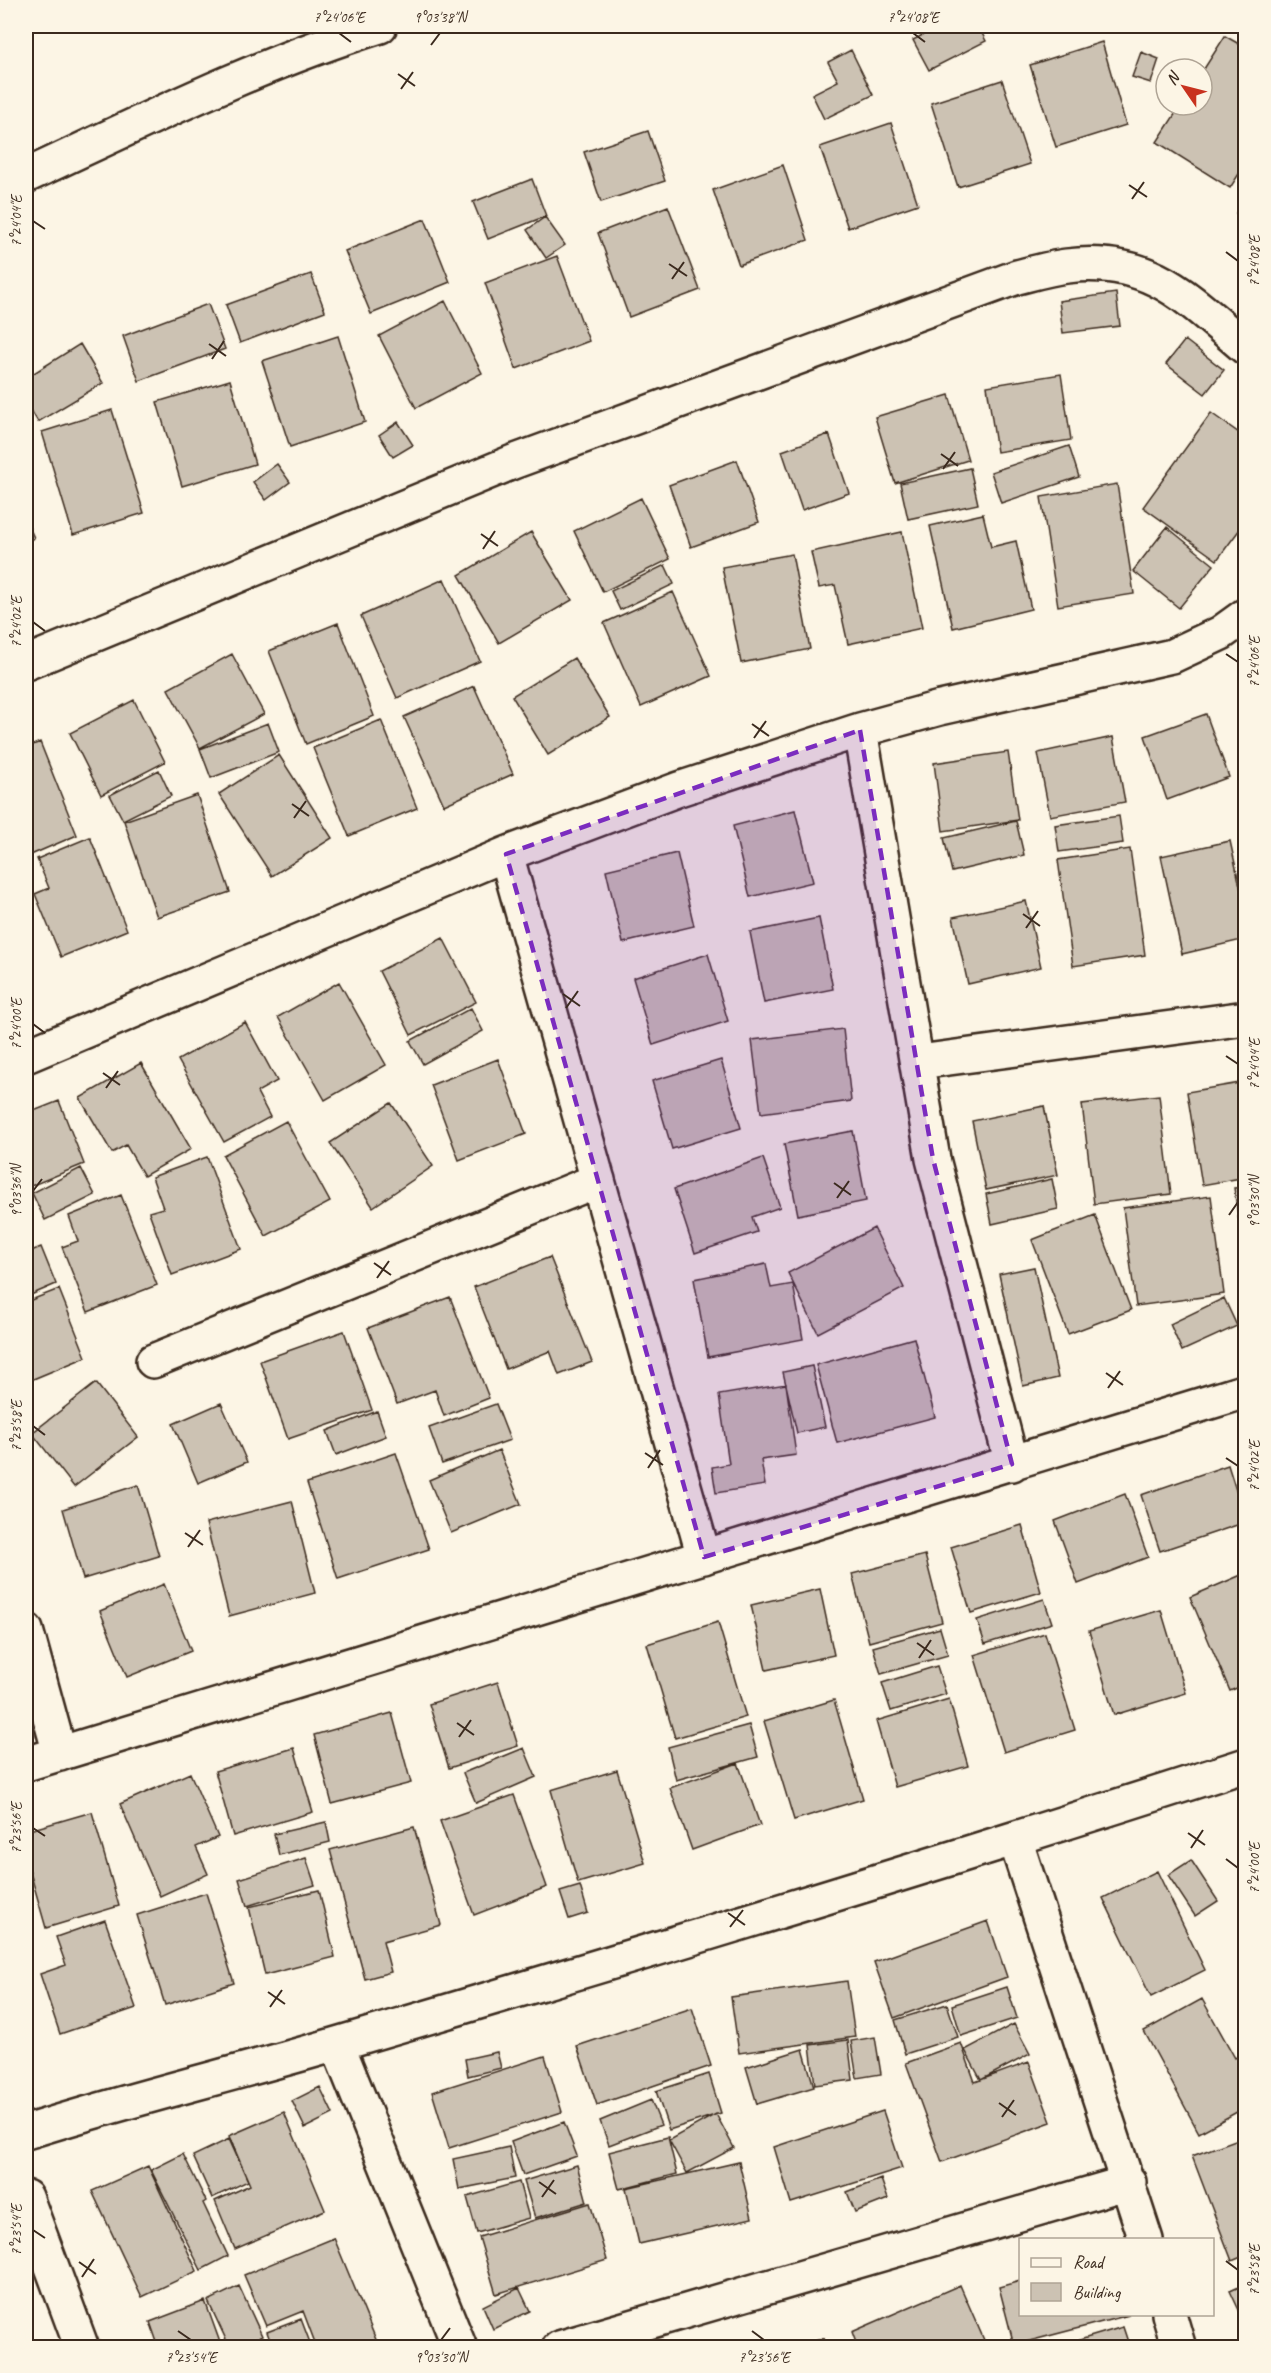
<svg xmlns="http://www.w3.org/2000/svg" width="1271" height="2373" font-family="Caveat,sans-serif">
	<rect width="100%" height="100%" fill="#fcf5e5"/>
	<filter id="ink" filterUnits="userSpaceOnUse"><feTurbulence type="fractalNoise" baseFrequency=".0167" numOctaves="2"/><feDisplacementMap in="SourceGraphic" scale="12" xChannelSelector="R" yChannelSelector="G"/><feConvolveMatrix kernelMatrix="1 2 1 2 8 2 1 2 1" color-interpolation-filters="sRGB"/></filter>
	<g filter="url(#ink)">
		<path fill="#ccc2b3" stroke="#3b2a1e" stroke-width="1.5" d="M940 26H978L986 41 929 70 913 40Z
			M1225 36 1246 48V163L1230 188 1157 142 1181 105H1202V72Z
			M1102 42 1126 125 1056 147 1030 65Z
			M851 50 873 95 824 119 812 94 838 81 828 62Z
			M1141 52 1159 59 1151 83 1132 77Z
			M1002 80 1030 164 958 187 931 103Z
			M891 123 918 204 848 228 820 147Z
			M648 131 665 181 601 202 584 152Z
			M783 165 808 240 739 265 713 190Z
			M532 179 546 216 488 239 473 202Z
			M1246 200V219L1236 213Z
			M668 206 700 290 629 317 598 233Z
			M545 217 565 245 546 258 527 230Z
			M425 219 450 282 371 314 345 251Z
			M557 256 589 341 516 369 485 283Z
			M311 274 325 311 240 343 226 305Z
			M1116 293 1120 326 1063 333 1059 301Z
			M445 301 482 373 416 408 379 336Z
			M208 304 225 349 139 381 123 336Z
			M338 336 365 422 290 447 262 361Z
			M1185 340 1224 370 1205 394 1166 364Z
			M80 344 103 383 38 422 26 402V378Z
			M1061 374 1071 440 997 452 987 386Z
			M230 380 255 464 182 486 157 402Z
			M949 395 968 460 895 483 875 417Z
			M112 410 144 513 73 535 42 432Z
			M1211 413 1246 438V521L1217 560 1143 507Z
			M398 422 413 445 393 457 379 435Z
			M829 434 849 493 802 510 782 451Z
			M1069 446 1079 477 1001 503 991 472Z
			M737 460 759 522 691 547 669 485Z
			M277 464 290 482 266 500 253 482Z
			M970 468 978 504 908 519 900 483Z
			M1117 484 1134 594 1058 606 1041 497Z
			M641 498 670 559 603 592 574 531Z
			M983 514 991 547 1016 541 1031 609 953 628 930 526Z
			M26 520 34 538 26 542Z
			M1167 527 1214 565 1179 608 1133 571Z
			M531 532 572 600 499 643 459 575Z
			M902 532 922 628 848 644 835 585 819 588 811 552Z
			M792 554 810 649 741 663 722 567Z
			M665 565 674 584 620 610 611 591Z
			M444 579 480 661 397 698 361 616Z
			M673 592 711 676 641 707 604 623Z
			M338 623 374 716 306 744 269 651Z
			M232 654 264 714 200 748 168 689Z
			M574 658 610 717 548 755 512 696Z
			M474 686 513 774 444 805 404 717Z
			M134 700 165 762 101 795 70 733Z
			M1206 714 1229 777 1167 800 1145 736Z
			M381 720 417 808 349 836 313 748Z
			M268 723 279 752 211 778 200 749Z
			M1113 737 1125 802 1050 816 1038 753Z
			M40 742 77 835 26 857V748Z
			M1008 752 1018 820 943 831 934 763Z
			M279 755 332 838 272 876 219 794Z
			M159 770 171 796 123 820 110 795Z
			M197 795 230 892 157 917 124 821Z
			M795 810 813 882 750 897 733 826Z
			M1119 816 1123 843 1059 852 1055 825Z
			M1016 821 1024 855 952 872 944 838Z
			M90 837 127 930 61 957 35 894 49 888 37 859Z
			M1230 841 1246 913V939L1182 954 1161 856Z
			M1130 849 1145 955 1073 966 1058 860Z
			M677 853 694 926 623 943 606 870Z
			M1026 901 1041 967 968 984 953 917Z
			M819 918 833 989 764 1003 750 932Z
			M443 938 476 1002 411 1035 379 971Z
			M708 954 728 1021 653 1045 633 978Z
			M339 982 386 1065 325 1100 278 1017Z
			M471 1008 483 1031 423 1064 410 1041Z
			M245 1022 277 1081 257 1092 270 1117 224 1142 178 1060Z
			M843 1029 851 1101 761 1113 752 1040Z
			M498 1059 526 1134 459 1160 431 1085Z
			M721 1060 741 1128 672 1149 652 1081Z
			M141 1063 191 1149 144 1176 126 1145 112 1153 80 1098Z
			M1246 1082V1177L1202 1185 1187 1092Z
			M1159 1095 1171 1194 1094 1204 1082 1104Z
			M59 1101 84 1164 26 1188V1114Z
			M391 1103 433 1166 373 1207 330 1143Z
			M1044 1106 1058 1175 986 1190 972 1121Z
			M286 1121 330 1202 266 1236 223 1155Z
			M853 1131 866 1201 798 1215 784 1144Z
			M207 1157 241 1249 172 1275 149 1212 163 1208 152 1177Z
			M763 1158 780 1207 752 1217 757 1232 695 1253 674 1189Z
			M81 1168 95 1195 45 1220 32 1193Z
			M1052 1179 1058 1209 992 1224 986 1194Z
			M1246 1187V1270L1234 1188Z
			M121 1195 157 1285 88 1312 62 1247 78 1241 69 1216Z
			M1211 1196 1224 1294 1136 1306 1123 1208Z
			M1095 1215 1131 1310 1068 1334 1032 1240Z
			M874 1228 904 1288 818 1333 788 1273Z
			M41 1247 56 1284 26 1297V1253Z
			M550 1257 592 1362 559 1375 550 1351 506 1369 474 1287Z
			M766 1264 771 1288 793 1284 803 1339 708 1357 694 1279Z
			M1034 1267 1058 1378 1023 1386 999 1274Z
			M59 1289 86 1357 26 1382V1302Z
			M450 1297 489 1398 444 1416 435 1390 397 1404 368 1328Z
			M1224 1298 1237 1326 1182 1351 1170 1324Z
			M344 1331 372 1410 288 1439 260 1361Z
			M914 1338 935 1417 837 1443 816 1365Z
			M812 1366 825 1427 797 1433 783 1372Z
			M96 1383 138 1437 74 1487 32 1433Z
			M786 1384 796 1455 761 1460 765 1485 716 1493 712 1467 729 1464 719 1395Z
			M221 1403 247 1462 198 1483 173 1424Z
			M496 1404 510 1440 442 1464 429 1428Z
			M377 1411 386 1436 336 1455 327 1431Z
			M499 1450 521 1504 451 1533 429 1480Z
			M396 1453 429 1549 338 1579 307 1483Z
			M1228 1465 1246 1522 1160 1551 1141 1495Z
			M138 1485 159 1556 83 1579 63 1509Z
			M1125 1494 1148 1557 1078 1584 1055 1521Z
			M292 1501 315 1593 229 1616 206 1523Z
			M1022 1525 1041 1592 971 1613 951 1547Z
			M925 1555 942 1622 869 1642 852 1574Z
			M1246 1573V1684L1230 1691 1190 1597Z
			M164 1584 191 1651 127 1677 100 1611Z
			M820 1589 834 1655 766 1670 751 1605Z
			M1044 1599 1052 1623 985 1644 977 1620Z
			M1161 1610 1186 1693 1114 1715 1089 1631Z
			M718 1622 746 1717 675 1738 647 1644Z
			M940 1628 948 1655 881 1674 873 1647Z
			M1045 1633 1075 1730 1004 1752 974 1655Z
			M937 1666 946 1694 891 1711 882 1683Z
			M498 1682 518 1746 449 1768 429 1704Z
			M949 1699 968 1766 895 1787 876 1721Z
			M834 1700 863 1799 794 1820 764 1721Z
			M392 1713 411 1783 332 1804 314 1735Z
			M749 1725 758 1757 676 1780 668 1747Z
			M294 1748 313 1812 233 1836 215 1771Z
			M524 1748 536 1777 476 1803 463 1773Z
			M738 1763 760 1825 692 1850 670 1788Z
			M617 1770 645 1863 578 1883 551 1790Z
			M190 1773 218 1837 196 1847 208 1874 160 1896 120 1804Z
			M514 1795 547 1887 474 1915 440 1821Z
			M92 1812 119 1906 46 1928 26 1858V1831Z
			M326 1822 330 1842 279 1855 274 1834Z
			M414 1827 441 1925 383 1941 391 1972 365 1979 330 1850Z
			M306 1858 315 1885 247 1906 239 1879Z
			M1191 1860 1218 1901 1195 1916 1168 1875Z
			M1157 1871 1205 1970 1151 1997 1103 1898Z
			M580 1886 588 1913 569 1919 560 1892Z
			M319 1890 335 1957 265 1975 249 1907Z
			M206 1893 234 1983 165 2005 137 1915Z
			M105 1920 136 2008 60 2034 40 1974 66 1965 56 1937Z
			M988 1921 1007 1977 894 2018 874 1962Z
			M847 1981 855 2037 739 2053 731 1997Z
			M1007 1987 1017 2018 961 2036 952 2005Z
			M1202 1999 1235 2058 1246 2052V2107L1199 2133 1144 2031Z
			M947 2004 958 2037 905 2054 895 2020Z
			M692 2008 711 2066 597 2105 577 2046Z
			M1014 2024 1030 2054 981 2080 965 2050Z
			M875 2037 881 2074 857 2078 851 2041Z
			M848 2040 853 2080 815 2085 810 2045Z
			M961 2043 975 2082 1029 2062 1051 2122 942 2162 906 2063Z
			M803 2049 814 2087 757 2104 746 2067Z
			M497 2052 501 2068 468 2076 465 2059Z
			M545 2056 562 2112 449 2148 432 2092Z
			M709 2074 721 2113 669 2130 656 2091Z
			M320 2087 333 2114 305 2128 292 2101Z
			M651 2100 661 2125 609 2145 600 2121Z
			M883 2111 902 2168 791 2203 774 2147Z
			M284 2112 325 2210 235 2249 215 2201 250 2185 229 2136Z
			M716 2114 734 2148 687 2173 669 2140Z
			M564 2122 577 2156 523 2175 511 2142Z
			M1246 2136V2255L1232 2261 1192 2156Z
			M668 2137 677 2174 619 2189 609 2152Z
			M229 2139 248 2181 212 2198 193 2156Z
			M509 2147 515 2178 459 2189 453 2159Z
			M183 2154 206 2201 203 2203 228 2256 201 2270 151 2170Z
			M739 2162 752 2218 639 2244 626 2188Z
			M577 2165 587 2202 535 2218 524 2181Z
			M148 2166 197 2271 142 2297 92 2191Z
			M881 2179 888 2199 855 2212 847 2192Z
			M519 2182 529 2218 477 2233 467 2197Z
			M590 2203 607 2260 496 2294 479 2237Z
			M334 2238 379 2347V2348H317L303 2311 266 2326 244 2275Z
			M1020 2281V2314L1129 2315 1014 2345 999 2287Z
			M1246 2284V2325L1230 2291Z
			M960 2285 987 2347 858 2348 852 2332Z
			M239 2286 262 2336 237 2348H230L208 2301Z
			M519 2288 530 2311 493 2329 483 2306Z
			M205 2301 222 2348H159L150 2322Z
			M301 2319 312 2348H273L267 2332Z
			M1123 2327 1130 2348H1078L1076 2341Z
			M824 2338 827 2348H794Z
			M260 2340 264 2348H245Z"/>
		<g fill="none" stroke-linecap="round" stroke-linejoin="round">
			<defs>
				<path id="minor" d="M26 176C142 122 258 64 380 26
					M26 663 513 462 1017 277C1033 273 1050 268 1067 266 1151 256 1187 298 1246 348
					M860 730 933 1159 1012 1464
					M506 854 704 1557
					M26 1056 506 854 679 789 860 730 940 708 1172 656 1221 633 1246 615
					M919 1062 1246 1018
					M153 1361 598 1180
					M26 1630 60 1754
					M26 1764 1246 1391
					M1015 1839 1146 2240
					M337 2044 460 2348
					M26 2132C129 2099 235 2074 340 2043 643 1954 945 1862 1246 1765
					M26 2197 82 2348
					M1169 2314 1179 2348
					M559 2348 1129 2182"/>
			</defs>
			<use href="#minor" stroke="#3b2a1e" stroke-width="38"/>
			<use href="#minor" stroke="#fcf5e5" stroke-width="33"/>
		</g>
	</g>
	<path fill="#7b2cbf" fill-opacity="0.2" stroke="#7b2cbf" stroke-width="4.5" stroke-dasharray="12 8" stroke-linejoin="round" d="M860 730 933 1159 1012 1464 704 1557 506 854Z"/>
	<path fill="none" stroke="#3b2a1e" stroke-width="2" d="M339 33 351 42M913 33 925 42M431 45 440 33M398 74 415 86M401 89 413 72M1129 185 1147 197M1132 199 1144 182M33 221 45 229M1226 252 1238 261M669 264 687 276M672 279 684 262M209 344 226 356M212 359 224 341M941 454 958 466M943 469 955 452M481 534 498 546M483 549 495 531M33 622 45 631M1226 654 1238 662M752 724 769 736M754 738 766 721M292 804 309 816M294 818 306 801M1023 914 1040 926M1026 928 1038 911M563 994 580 1006M566 1008 578 991M33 1024 45 1033M1226 1056 1238 1064M103 1073 120 1085M106 1088 118 1071M834 1183 851 1195M33 1191 42 1179M837 1198 849 1181M1229 1215 1238 1202M374 1263 391 1275M377 1278 389 1261M1106 1373 1123 1385M1108 1388 1120 1371M33 1426 45 1435M645 1453 663 1465M1226 1458 1238 1466M648 1468 660 1450M185 1533 203 1545M188 1547 200 1530M917 1643 934 1655M919 1658 931 1640M457 1723 474 1735M459 1737 471 1720M33 1828 45 1836M1188 1833 1205 1845M1191 1848 1203 1830M1226 1859 1238 1868M728 1913 745 1925M730 1927 743 1910M268 1992 285 2004M270 2007 282 1990M999 2103 1016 2115M1002 2117 1014 2100M539 2182 556 2194M542 2197 554 2180M33 2230 45 2238M1226 2261 1238 2270M79 2262 96 2274M82 2277 94 2259M178 2331 191 2340M752 2331 764 2340M441 2340 450 2328"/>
	<rect width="1271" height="2373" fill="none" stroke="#fcf5e5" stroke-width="66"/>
	<rect x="1019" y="2238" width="195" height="78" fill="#fcf5e5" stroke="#afa495" stroke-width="1.5"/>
	<rect x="1031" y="2258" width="30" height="9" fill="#fcf5e5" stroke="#afa495" stroke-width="1.5"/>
	<text x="1073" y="2268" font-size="18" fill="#3b2a1e">Road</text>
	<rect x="1031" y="2283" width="30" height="18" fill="#ccc2b3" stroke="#afa495" stroke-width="1.5"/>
	<text x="1073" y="2298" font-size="18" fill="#3b2a1e">Building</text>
	<g transform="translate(1184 87) rotate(305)"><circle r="28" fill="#fcf5e5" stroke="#afa495" stroke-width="1.5"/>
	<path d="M0-4.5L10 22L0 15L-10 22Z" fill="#c8321e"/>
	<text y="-9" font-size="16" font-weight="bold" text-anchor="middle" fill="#3b2a1e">N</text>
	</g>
	<rect x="33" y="33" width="1205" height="2307" fill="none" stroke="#3b2a1e" stroke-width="2"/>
	<g font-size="15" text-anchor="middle" fill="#3b2a1e">
		<text x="339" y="22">7°24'06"E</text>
		<text x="440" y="22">9°03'38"N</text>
		<text x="913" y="22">7°24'08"E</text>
		<text transform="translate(16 221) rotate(-90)" y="5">7°24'04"E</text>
		<text transform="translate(1254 261) rotate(-90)" y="5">7°24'08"E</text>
		<text transform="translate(16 622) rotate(-90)" y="5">7°24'02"E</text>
		<text transform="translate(1254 662) rotate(-90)" y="5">7°24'06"E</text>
		<text transform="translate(16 1024) rotate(-90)" y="5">7°24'00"E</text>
		<text transform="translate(1254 1064) rotate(-90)" y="5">7°24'04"E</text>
		<text transform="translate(16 1191) rotate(-90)" y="5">9°03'36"N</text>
		<text transform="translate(1254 1202) rotate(-90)" y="5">9°03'30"N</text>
		<text transform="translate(16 1426) rotate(-90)" y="5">7°23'58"E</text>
		<text transform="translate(1254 1466) rotate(-90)" y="5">7°24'02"E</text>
		<text transform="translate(16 1828) rotate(-90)" y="5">7°23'56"E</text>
		<text transform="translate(1254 1868) rotate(-90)" y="5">7°24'00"E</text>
		<text transform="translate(16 2230) rotate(-90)" y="5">7°23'54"E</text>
		<text transform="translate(1254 2270) rotate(-90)" y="5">7°23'58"E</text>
		<text x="191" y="2362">7°23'54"E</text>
		<text x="441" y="2362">9°03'30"N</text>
		<text x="764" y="2362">7°23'56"E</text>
	</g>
</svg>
